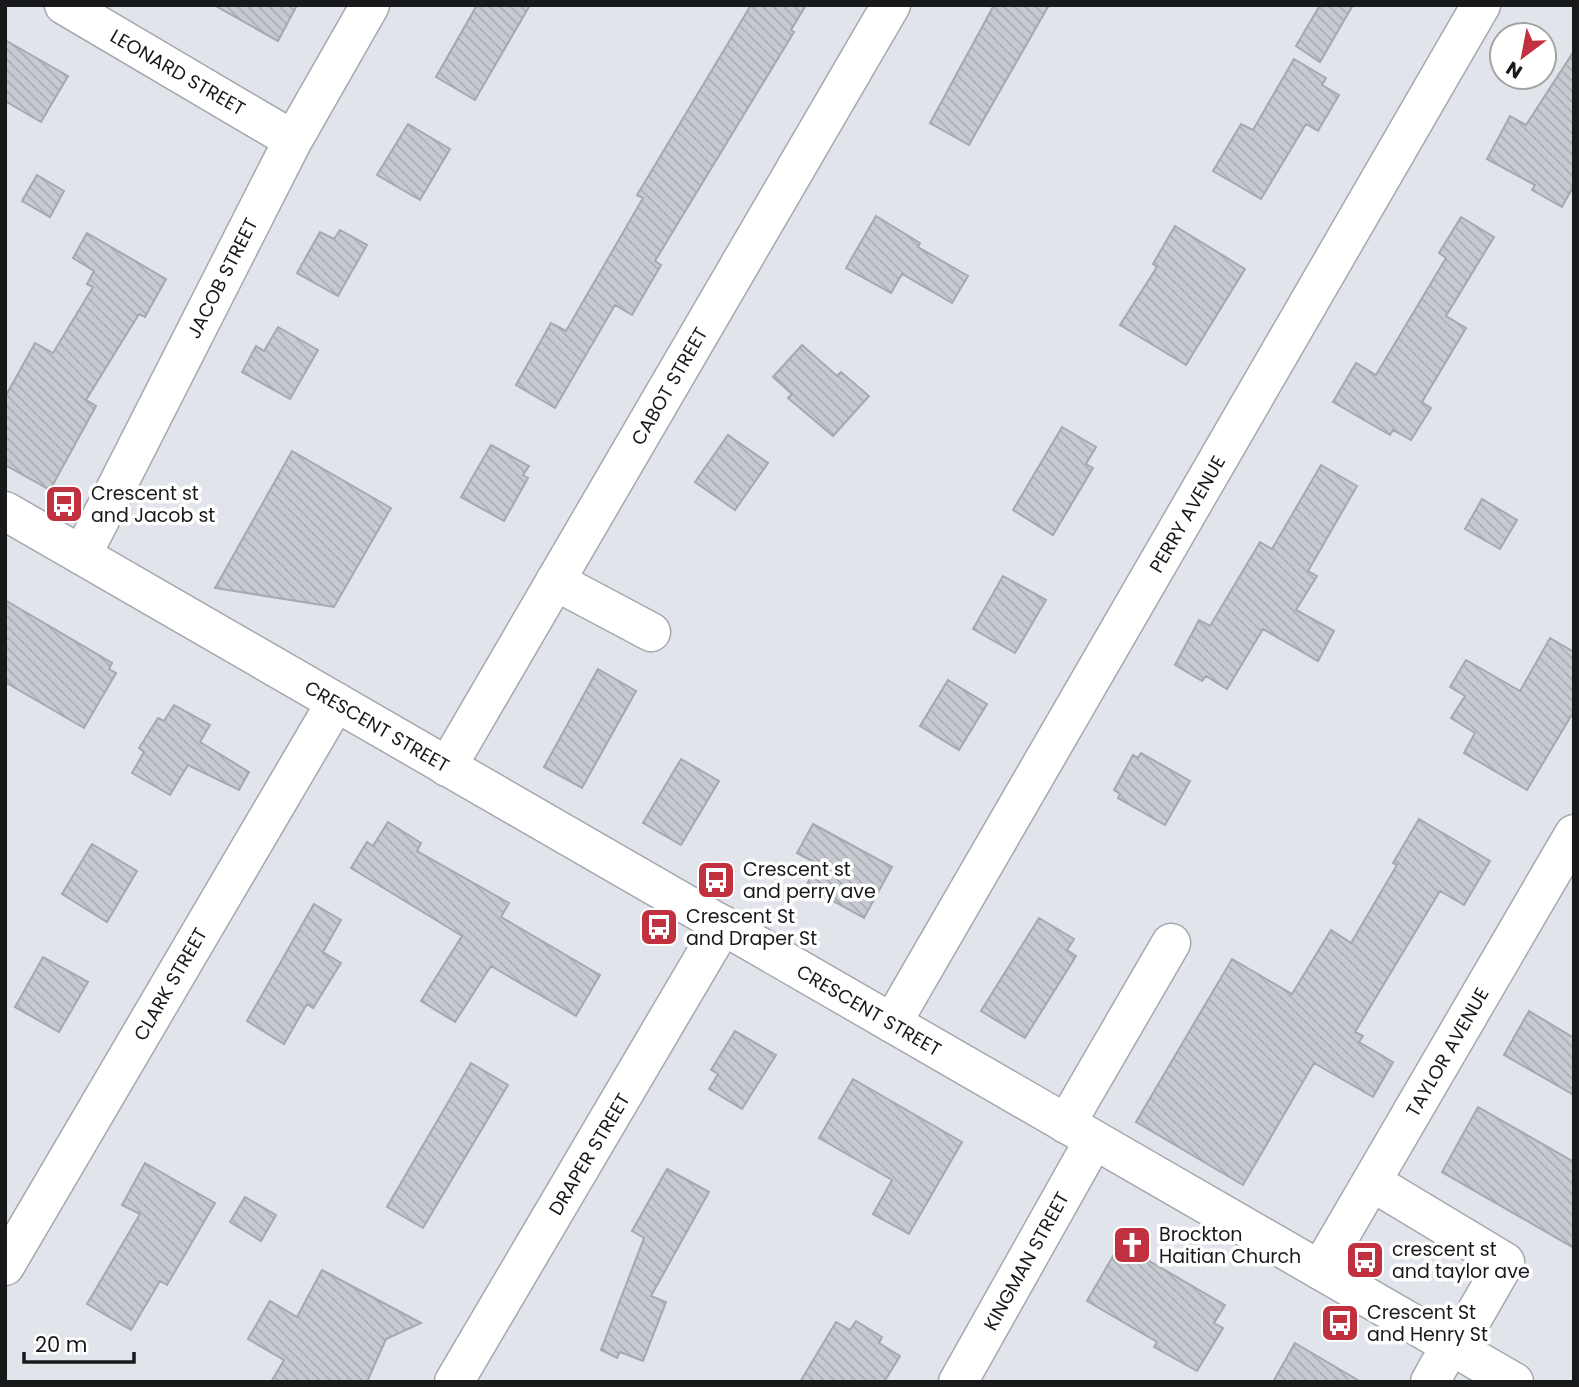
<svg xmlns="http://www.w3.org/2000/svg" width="1579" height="1387" font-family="Poppins,sans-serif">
	<defs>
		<pattern id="building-back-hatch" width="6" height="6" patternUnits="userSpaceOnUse" patternTransform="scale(1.75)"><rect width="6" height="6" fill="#c7cad0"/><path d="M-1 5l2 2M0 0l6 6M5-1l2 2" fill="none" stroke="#aaadb2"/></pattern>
	</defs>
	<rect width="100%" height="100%" fill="#e1e4ea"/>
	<path fill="url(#building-back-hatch)" stroke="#a5a8ae" stroke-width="2" d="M214 5H297L278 41Z
		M477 5H530L475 100 436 77Z
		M751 5H806L791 30 794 32 655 261 661 265 632 315 615 305 555 408 516 385 551 323 566 331 643 198 637 195Z
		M994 5H1049L969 145 930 123Z
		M1320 5H1353L1320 62 1296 46Z
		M5 40 68 76 41 122 5 101Z
		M1574 51V185L1562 207 1532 190 1535 185 1487 159 1510 116 1526 125Z
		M1294 59 1326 78 1322 85 1339 95 1318 131 1306 124 1261 199 1213 171 1241 124 1253 130Z
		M408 124 450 149 420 200 377 175Z
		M37 175 64 191 50 217 22 201Z
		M876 216 920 243 918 247 968 276 952 303 902 274 891 293 846 268Z
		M1461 217 1494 237 1446 316 1466 328 1422 402 1431 408 1411 440 1393 430 1390 435 1333 402 1356 363 1376 375 1446 258 1439 253Z
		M1175 226 1245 269 1186 365 1120 325 1157 267 1153 264Z
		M340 230 367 245 338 296 297 273 320 232 334 239Z
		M87 233 166 279 145 317 139 314 86 400 96 406 50 490 5 465V397L35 343 53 353 93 287 87 284 94 271 73 258Z
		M278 327 318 350 290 399 242 372 256 346 264 351Z
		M802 345 837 376 841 372 869 396 833 436 788 398 792 394 773 377Z
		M1062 427 1096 447 1086 464 1093 468 1053 535 1013 510Z
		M728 435 768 463 735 510 695 482Z
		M491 445 529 466 523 475 528 478 504 521 461 497Z
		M292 451 391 508 334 607 215 588Z
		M1321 465 1357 486 1308 571 1317 576 1296 610 1334 631 1318 661 1263 629 1227 689 1206 676 1202 681 1175 665 1199 620 1210 626 1260 542 1272 549Z
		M1482 499 1517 520 1500 549 1465 529Z
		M1003 576 1046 600 1015 653 973 629Z
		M5 600 112 663 109 669 116 673 84 728 5 682Z
		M1550 638 1574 652V711L1527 790 1464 753 1475 733 1451 718 1465 696 1450 687 1466 660 1520 691Z
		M598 669 636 691 582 788 544 767Z
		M948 680 987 704 959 750 920 726Z
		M174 705 210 725 200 742 249 772 239 790 188 765 170 795 132 773 144 752 139 748 158 718 164 721Z
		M1141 753 1190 781 1165 825 1118 798 1120 794 1114 790 1133 755 1138 758Z
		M681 759 719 781 681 845 643 823Z
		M1419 819 1490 861 1464 905 1440 891 1355 1032 1363 1036 1359 1042 1393 1062 1373 1097 1314 1063 1243 1185 1136 1122 1232 959 1292 994 1331 930 1351 943 1397 865 1393 863Z
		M388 822 421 843 417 851 509 903 501 917 600 975 576 1016 491 966 455 1022 421 1001 462 936 351 868 367 842 373 846Z
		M813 824 892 867 864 918 806 886 818 864 797 853Z
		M92 844 137 871 107 922 62 894Z
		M314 904 341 920 323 952 341 963 313 1008 307 1004 284 1044 247 1021Z
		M1039 918 1074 939 1067 950 1076 956 1025 1038 981 1011Z
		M43 957 88 982 59 1032 15 1007Z
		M1529 1011 1574 1038V1095L1504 1055Z
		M735 1031 776 1055 742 1109 709 1089 718 1074 711 1070Z
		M471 1063 508 1085 423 1228 387 1207Z
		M853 1079 962 1142 909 1234 873 1214 892 1180 819 1138Z
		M1478 1107 1574 1162V1248L1442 1172Z
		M145 1163 215 1203 167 1285 160 1281 131 1330 87 1304 140 1214 122 1205Z
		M667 1169 709 1192 651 1296 666 1302 643 1361 620 1352 617 1358 601 1350 644 1238 632 1231Z
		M245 1197 276 1215 261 1241 230 1222Z
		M1120 1244 1225 1305 1214 1323 1223 1328 1197 1371 1154 1347 1157 1342 1087 1301Z
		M322 1270 421 1323 386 1339 367 1382H271L284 1360 248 1339 270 1301 297 1317Z
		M856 1321 882 1337 879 1343 900 1356 884 1382H800L836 1322 850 1330Z
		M1295 1343 1361 1382H1273Z"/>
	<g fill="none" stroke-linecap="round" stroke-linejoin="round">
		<defs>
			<path id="minor" d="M64 5 293 140
				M82 555 293 140 370 5
				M555 581 651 632
				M447 767 891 5
				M892 1023 1481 5
				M1066 1124 1171 943
				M1372 1182 1505 1262 1455 1349
				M5 1266 336 702
				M1320 1270 1574 834
				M454 1382 723 925
				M958 1382 1094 1140
				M1430 1382 1450 1346"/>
			<path id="major" d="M5 511 1514 1382"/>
		</defs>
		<use href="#minor" stroke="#a5a8ae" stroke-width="41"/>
		<use href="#major" stroke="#a5a8ae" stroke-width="41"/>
		<use href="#minor" stroke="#fff" stroke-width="38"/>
		<use href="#major" stroke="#fff" stroke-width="38"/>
	</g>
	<defs>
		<symbol id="bus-square" viewBox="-11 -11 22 22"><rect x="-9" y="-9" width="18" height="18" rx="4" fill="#c1303f" stroke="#fff"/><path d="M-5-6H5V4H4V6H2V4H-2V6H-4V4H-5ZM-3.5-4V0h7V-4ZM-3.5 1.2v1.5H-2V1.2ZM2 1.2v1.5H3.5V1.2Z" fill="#fff"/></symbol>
		<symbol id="church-square" viewBox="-11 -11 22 22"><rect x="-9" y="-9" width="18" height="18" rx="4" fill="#c1303f" stroke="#fff"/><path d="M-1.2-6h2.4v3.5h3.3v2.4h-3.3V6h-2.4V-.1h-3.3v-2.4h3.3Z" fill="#fff"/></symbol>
	</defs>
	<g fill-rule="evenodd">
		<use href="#bus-square" x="42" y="482" width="44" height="44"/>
		<use href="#bus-square" x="694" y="858" width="44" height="44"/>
		<use href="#bus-square" x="637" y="905" width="44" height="44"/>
		<use href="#church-square" x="1110" y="1223" width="44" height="44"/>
		<use href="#bus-square" x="1343" y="1238" width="44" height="44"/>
		<use href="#bus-square" x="1318" y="1301" width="44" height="44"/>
	</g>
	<g text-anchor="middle" stroke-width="7" stroke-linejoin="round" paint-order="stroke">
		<g font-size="19" fill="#18191b" stroke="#fff">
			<text transform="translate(178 72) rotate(30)" y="7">LEONARD STREET</text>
			<text transform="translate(222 278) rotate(-63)" y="7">JACOB STREET</text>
			<text transform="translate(669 386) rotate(-60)" y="7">CABOT STREET</text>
			<text transform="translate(1187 514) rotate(-60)" y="7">PERRY AVENUE</text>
			<text transform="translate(377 726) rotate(30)" y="7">CRESCENT STREET</text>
			<text transform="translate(170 984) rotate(-60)" y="7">CLARK STREET</text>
			<text transform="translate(869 1010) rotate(30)" y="7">CRESCENT STREET</text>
			<text transform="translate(1447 1052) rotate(-60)" y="7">TAYLOR AVENUE</text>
			<text transform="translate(589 1154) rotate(-59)" y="7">DRAPER STREET</text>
			<text transform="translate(1026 1261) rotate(-61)" y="7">KINGMAN STREET</text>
		</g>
		<g font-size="19" fill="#18191b" stroke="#fff" text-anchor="start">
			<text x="91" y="500">Crescent st<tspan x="91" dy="22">and Jacob st</tspan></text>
			<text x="743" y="876">Crescent st<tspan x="743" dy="22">and perry ave</tspan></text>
			<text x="686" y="923">Crescent St<tspan x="686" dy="22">and Draper St</tspan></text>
			<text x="1159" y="1241">Brockton<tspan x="1159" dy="22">Haitian Church</tspan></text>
			<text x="1392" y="1256">crescent st<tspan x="1392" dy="22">and taylor ave</tspan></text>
			<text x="1367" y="1319">Crescent St<tspan x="1367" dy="22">and Henry St</tspan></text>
		</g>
	</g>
	<rect width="1579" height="1387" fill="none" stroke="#18191b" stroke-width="14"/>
	<g transform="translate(1523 56) rotate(212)"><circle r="33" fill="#ffffff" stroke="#a3a3a4" stroke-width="2"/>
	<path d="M0-5L12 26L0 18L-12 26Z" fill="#c1303f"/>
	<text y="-10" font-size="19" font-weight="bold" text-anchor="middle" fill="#18191b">N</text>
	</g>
	<path d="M24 1352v10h110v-10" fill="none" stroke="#18191b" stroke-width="3.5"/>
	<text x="35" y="1352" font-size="21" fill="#18191b" stroke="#ffffff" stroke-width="5" paint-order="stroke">20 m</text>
</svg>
